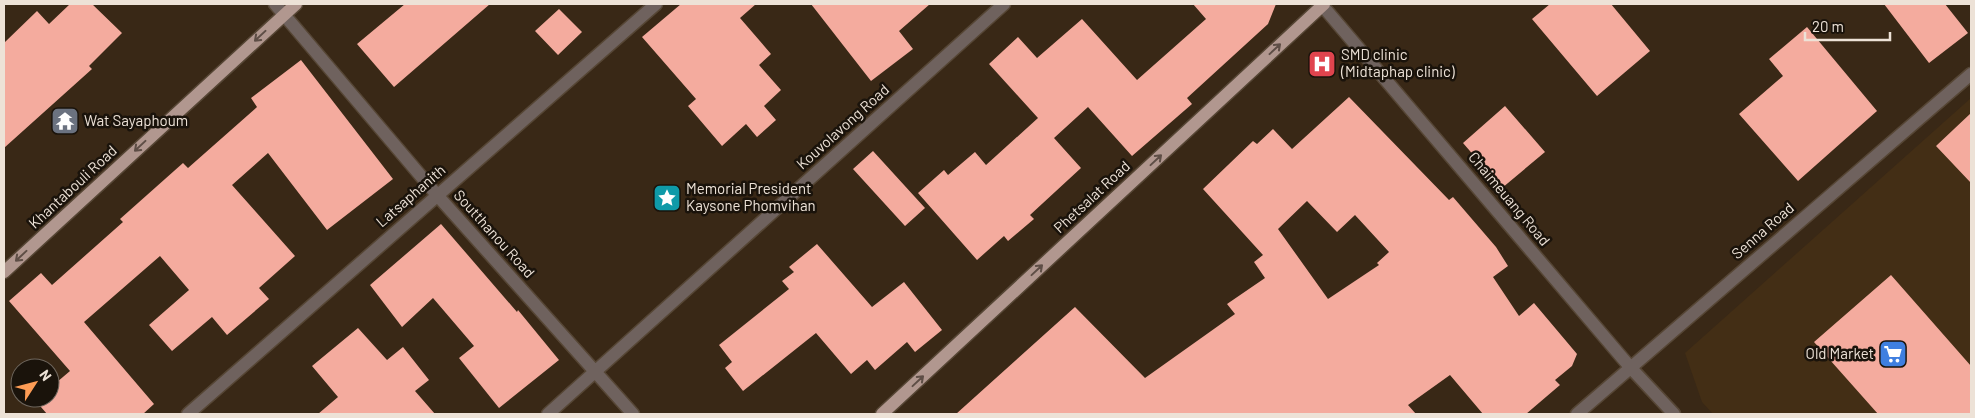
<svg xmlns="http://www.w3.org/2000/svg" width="1975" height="418" font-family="Barlow,sans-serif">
	<rect width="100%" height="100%" fill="#392816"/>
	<path fill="#432e15" d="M1971 98V414H1713L1702 402 1685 353Z"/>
	<path fill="#f4ab9e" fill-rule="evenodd" d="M70 4H92L122 33 89 66 92 69 4 148V43L37 11 49 24Z
		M405 4H490L394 87 357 44Z
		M681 4H756L740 18 771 54 759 65 781 90 764 106 776 120 757 137 746 124 722 146 688 106 696 99 642 37Z
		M811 4H930L899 31 913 49 871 81Z
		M1193 4H1276L1268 24 1187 98 1192 104 1132 156 1088 107 1054 138 1081 168 1030 215 1034 219 1008 241 1004 236 977 260 918 193 944 170 948 175 975 152 986 165 1038 118 989 64 1018 37 1037 58 1082 19 1137 80 1206 19Z
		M1550 4H1611L1650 51 1597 96 1532 19Z
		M1884 4H1945L1968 33 1929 63Z
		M559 9 582 32 558 55 535 31Z
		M1807 27 1877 111 1798 181 1739 114 1783 76 1769 59Z
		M301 60 393 179 327 230 268 153 232 185 295 256 259 288 269 299 227 335 212 317 172 351 149 325 189 290 160 256 84 322 154 404 143 414H47L35 400 38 398H50V388L70 371 9 301 41 273 52 285 123 222 120 219 183 163 188 168 257 107 251 98Z
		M1349 97 1449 200 1453 197 1496 247 1508 266 1493 277 1519 316 1534 303 1577 354 1572 366 1555 380 1560 385 1526 414H1483L1450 375 1408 405 1416 414H956L1075 307 1145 378 1235 314 1227 304 1265 278 1254 262 1263 255 1203 189 1253 141 1257 144 1273 129 1292 149ZM1307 201 1337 232 1355 215 1389 252 1377 263 1379 265 1328 299 1278 229Z
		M1505 106 1545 152 1502 188 1463 143Z
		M1971 113V183L1936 146Z
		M873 151 925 208 905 226 853 169Z
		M441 224 517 312 518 310 559 360 499 408 459 358 474 346 433 298 402 327 370 285Z
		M817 244 872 307 904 282 942 330 915 352 907 342 875 370 867 360 851 374 816 333 743 391 725 368 732 362 719 345 789 289 782 281 794 272 789 267Z
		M1891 275 1971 366V414H1878L1814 342Z
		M358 328 387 360 403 347 429 380 415 391 435 414H318L338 397 312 366Z"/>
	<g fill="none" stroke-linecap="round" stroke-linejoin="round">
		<defs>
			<path id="street" d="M275 4 437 195 633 414
				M1321 4 1630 367 1674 414
				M188 414 656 4
				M548 414 1004 4
				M1577 414 1971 74"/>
			<path id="primary" d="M4 272 296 4
				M882 414 1324 4"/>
		</defs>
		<use href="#street" stroke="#564635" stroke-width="15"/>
		<use href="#primary" stroke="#564635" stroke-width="15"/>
		<use href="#street" stroke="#6f625e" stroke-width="12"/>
		<use href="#primary" stroke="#b1978f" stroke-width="12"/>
	</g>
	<defs><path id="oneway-shaft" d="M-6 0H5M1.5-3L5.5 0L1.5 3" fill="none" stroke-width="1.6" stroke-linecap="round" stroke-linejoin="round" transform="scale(1.25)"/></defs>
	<g stroke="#5e4e46">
		<use href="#oneway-shaft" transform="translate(260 36) rotate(137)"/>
		<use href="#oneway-shaft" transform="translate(1275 49) rotate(-43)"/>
		<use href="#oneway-shaft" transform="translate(140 146) rotate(137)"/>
		<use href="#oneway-shaft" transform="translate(1156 160) rotate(-43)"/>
		<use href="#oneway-shaft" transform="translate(21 256) rotate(137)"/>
		<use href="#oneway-shaft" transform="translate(1037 270) rotate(-43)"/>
		<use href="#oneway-shaft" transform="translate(918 381) rotate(-43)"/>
	</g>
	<defs>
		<symbol id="hospital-square" viewBox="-11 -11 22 22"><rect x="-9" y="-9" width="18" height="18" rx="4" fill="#e0444e" stroke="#1a130b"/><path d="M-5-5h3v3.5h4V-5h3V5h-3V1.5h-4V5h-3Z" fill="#fff"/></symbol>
		<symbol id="temple-square" viewBox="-11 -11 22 22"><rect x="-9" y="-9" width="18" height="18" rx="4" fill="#6b7280" stroke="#1a130b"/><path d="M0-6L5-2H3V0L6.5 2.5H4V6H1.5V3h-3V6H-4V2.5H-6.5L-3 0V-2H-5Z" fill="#fff"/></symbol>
		<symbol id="sight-square" viewBox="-11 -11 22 22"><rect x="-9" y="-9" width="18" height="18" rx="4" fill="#0f9aa8" stroke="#1a130b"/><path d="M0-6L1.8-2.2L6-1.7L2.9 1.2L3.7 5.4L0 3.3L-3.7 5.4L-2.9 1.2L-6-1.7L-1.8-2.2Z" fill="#fff"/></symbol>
		<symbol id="supermarket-square" viewBox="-11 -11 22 22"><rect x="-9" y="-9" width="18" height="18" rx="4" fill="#3f7fe0" stroke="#1a130b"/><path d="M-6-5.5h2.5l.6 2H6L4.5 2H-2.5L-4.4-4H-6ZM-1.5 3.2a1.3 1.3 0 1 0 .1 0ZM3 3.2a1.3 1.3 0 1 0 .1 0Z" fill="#fff"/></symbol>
	</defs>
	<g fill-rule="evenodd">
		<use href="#hospital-square" x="1306" y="48" width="32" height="32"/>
		<use href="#temple-square" x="49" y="105" width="32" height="32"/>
		<use href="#sight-square" x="651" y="182" width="32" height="32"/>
		<use href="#supermarket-square" x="1877" y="338" width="32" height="32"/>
	</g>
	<g text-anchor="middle" stroke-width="5" stroke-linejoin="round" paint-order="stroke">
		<g font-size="15" fill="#ede2d7" stroke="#1a130b" text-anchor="start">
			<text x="1341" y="60">SMD clinic<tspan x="1341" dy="17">(Midtaphap clinic)</tspan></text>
			<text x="84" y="126">Wat Sayaphoum</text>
			<text x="686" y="194">Memorial President<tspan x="686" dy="17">Kaysone Phomvihan</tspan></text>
			<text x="1874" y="359" text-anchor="end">Old Market</text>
		</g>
		<g font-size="15" fill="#ede2d7" stroke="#1a130b">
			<text transform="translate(843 127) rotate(-42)" y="5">Kouvolavong Road</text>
			<text transform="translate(73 187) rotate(-43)" y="5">Khantabouli Road</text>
			<text transform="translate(411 196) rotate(-41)" y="5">Latsaphanith</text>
			<text transform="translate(1092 197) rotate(-43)" y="5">Phetsalat Road</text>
			<text transform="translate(1509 199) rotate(50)" y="5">Chaimeuang Road</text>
			<text transform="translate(1763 231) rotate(-41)" y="5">Senna Road</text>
			<text transform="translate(494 234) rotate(48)" y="5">Soutthanou Road</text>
		</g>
	</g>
	<rect width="1975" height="418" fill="none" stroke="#ede2d7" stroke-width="10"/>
	<g transform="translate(35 383) rotate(54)"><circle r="24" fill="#1a130b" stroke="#6e665d"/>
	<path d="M0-4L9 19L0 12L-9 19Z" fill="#fd9c55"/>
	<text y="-8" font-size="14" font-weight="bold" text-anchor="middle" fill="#ede2d7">N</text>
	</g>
	<path d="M1805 32v8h85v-8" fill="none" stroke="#ede2d7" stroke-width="2.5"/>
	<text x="1812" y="32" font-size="15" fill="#ede2d7" stroke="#1a130b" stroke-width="4" paint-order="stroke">20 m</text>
</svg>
